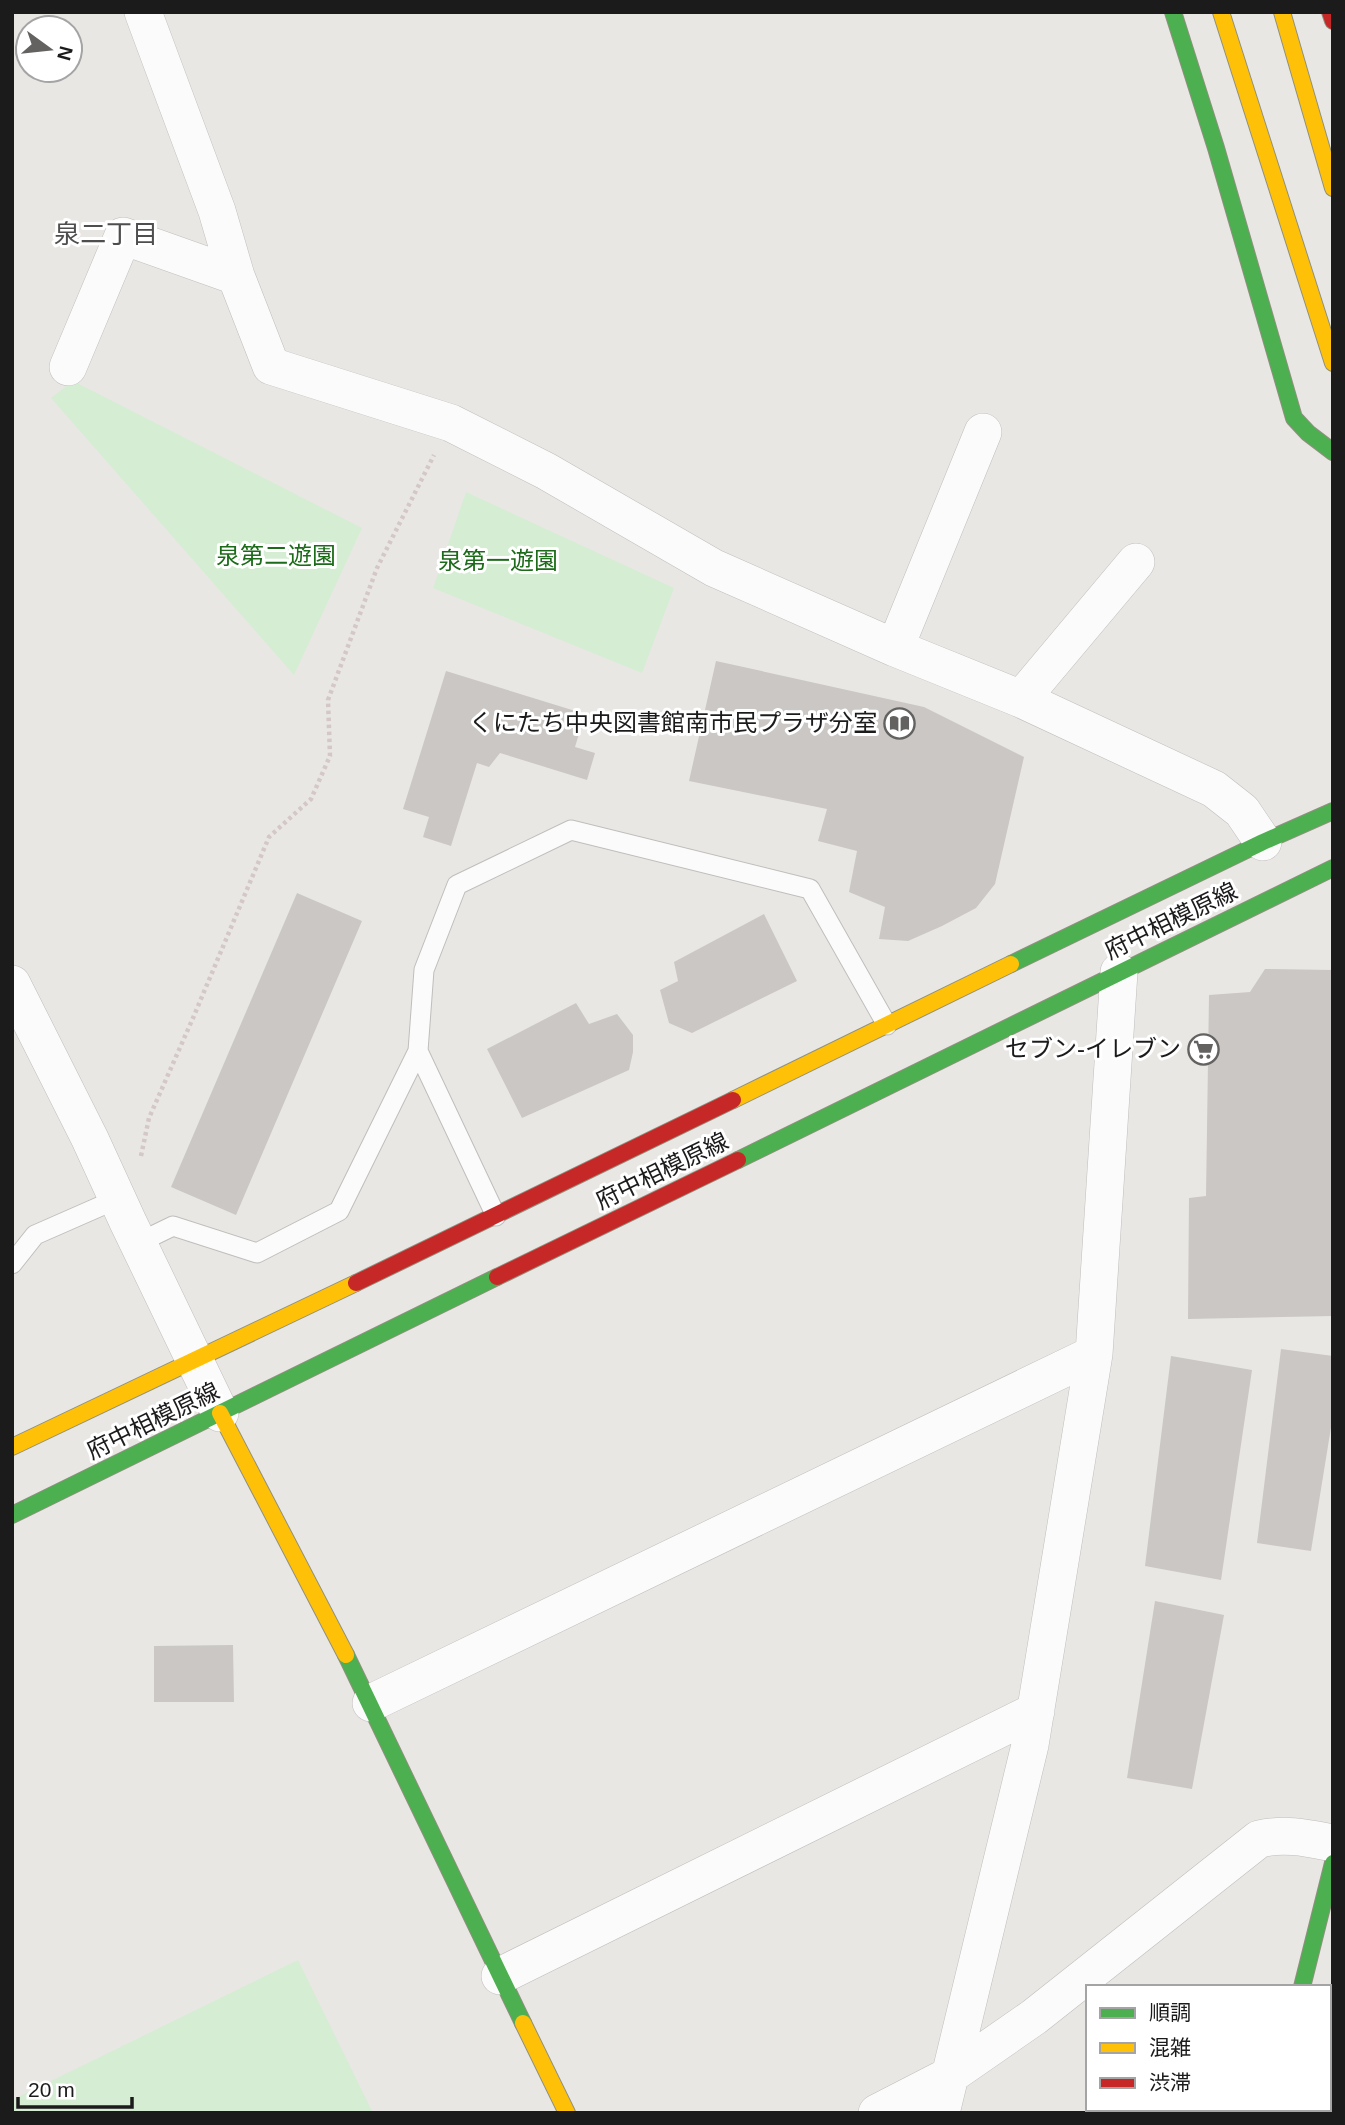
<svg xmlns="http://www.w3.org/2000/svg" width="1345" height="2125" font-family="Helvetica,'Noto Sans JP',sans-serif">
	<rect width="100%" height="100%" fill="#e9e7e4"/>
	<path fill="#d5edd2" d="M73 381 362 528 294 675 51 398Z
		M466 492 674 588 642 673 433 588Z
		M298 1960 373 2113H12V2100Z"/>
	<path fill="#cac7c5" d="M716 661 924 707 1024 757 995 884 976 908 942 926 908 941 879 939 885 907 849 892 857 851 818 841 827 809 689 781Z
		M446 671 585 714 575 747 595 753 587 780 500 753 489 767 477 763 451 846 423 837 429 817 403 809Z
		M297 893 362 921 236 1215 171 1187Z
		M764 914 797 981 692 1033 669 1023 660 990 678 981 674 962Z
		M1265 969 1333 970V1316L1188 1319 1189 1198 1206 1196 1209 995 1250 992Z
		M576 1003 589 1024 617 1014 633 1035V1052L629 1070 522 1118 487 1049Z
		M1281 1349 1333 1356V1415L1311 1551 1257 1543Z
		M1171 1356 1252 1370 1221 1580 1145 1566Z
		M1155 1601 1224 1615 1192 1789 1127 1778Z
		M233 1645 234 1702H154V1646Z"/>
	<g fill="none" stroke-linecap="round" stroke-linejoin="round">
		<defs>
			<path id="lane" d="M496 1216 418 1051 424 970 457 885 571 830 810 889 887 1025
				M138 1243 173 1226 257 1253 339 1211 418 1051
				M12 1264 35 1235 117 1199"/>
			<path id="street" d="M143 12 217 211 236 276 271 366 451 423 546 471 714 568 895 648 1021 699 1214 789 1242 811 1263 842
				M68 367 123 236 236 276
				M895 648 983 432
				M1021 699 1136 562
				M12 984 90 1139 128 1222 220 1413
				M371 1703 1094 1354
				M500 1976 1036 1711
				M877 2113 949 2076 1034 2017 1259 1839C1285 1833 1307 1838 1333 1843
				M941 2113 1030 1745 1094 1354 1119 972"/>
			<path id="fast" d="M1173 12 1216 148 1294 418 1308 433 1333 452
				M1011 964 1263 842 1333 811
				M738 1160 1333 868
				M12 1515 497 1277
				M346 1655 523 2023
				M1302 1987 1333 1863
				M1329 2056 1333 2043
				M1282 2109 1283 2113"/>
			<path id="slow" d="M1221 12 1333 363
				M1282 12 1333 188
				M733 1100 1011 964
				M220 1413 346 1655
				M12 1447 356 1283
				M523 2023 567 2113
				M1315 2109V2113"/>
			<path id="jam" d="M1330 12 1333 21
				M497 1277 738 1160
				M356 1283 733 1100"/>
		</defs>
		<use href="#lane" stroke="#bfbebc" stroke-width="21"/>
		<use href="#street" stroke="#bfbebc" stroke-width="38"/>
		<use href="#fast" stroke="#90907f" stroke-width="18"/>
		<use href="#slow" stroke="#90907f" stroke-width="18"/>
		<use href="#jam" stroke="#90907f" stroke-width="18"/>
		<path stroke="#d3c7c7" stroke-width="4.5" stroke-dasharray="3.5 3.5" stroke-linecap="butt" d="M141 1156 149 1118 193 1018 269 837 311 799 330 756 328 700 377 568 434 455"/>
		<use href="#lane" stroke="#fcfbfb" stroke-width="19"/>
		<use href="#street" stroke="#fcfbfb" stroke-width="37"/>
		<use href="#fast" stroke="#4caf50" stroke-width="16"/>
		<use href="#slow" stroke="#ffc107" stroke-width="16"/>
		<use href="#jam" stroke="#c62828" stroke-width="16"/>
	</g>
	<defs>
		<symbol id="library-ring" viewBox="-11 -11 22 22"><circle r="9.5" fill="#fff" stroke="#636261" stroke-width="1.5"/><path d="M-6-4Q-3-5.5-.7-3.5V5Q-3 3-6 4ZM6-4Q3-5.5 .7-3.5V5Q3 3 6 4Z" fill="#636261"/></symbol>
		<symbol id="supermarket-ring" viewBox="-11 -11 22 22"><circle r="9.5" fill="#fff" stroke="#636261" stroke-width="1.5"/><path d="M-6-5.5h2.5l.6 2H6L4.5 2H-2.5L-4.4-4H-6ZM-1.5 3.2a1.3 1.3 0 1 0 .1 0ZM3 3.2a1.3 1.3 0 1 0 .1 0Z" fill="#636261"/></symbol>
	</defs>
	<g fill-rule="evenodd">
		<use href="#library-ring" x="882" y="706" width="35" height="35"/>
		<use href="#supermarket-ring" x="1186" y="1032" width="35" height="35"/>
	</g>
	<g text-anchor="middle" stroke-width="6" stroke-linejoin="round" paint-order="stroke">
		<g font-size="24" fill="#1b6b18" stroke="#fff">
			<text x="276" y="564">泉第二遊園</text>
			<text x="498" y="569">泉第一遊園</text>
		</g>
		<g font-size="24" fill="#1b1b1b" stroke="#fff" text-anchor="end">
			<text x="877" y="731">くにたち中央図書館南市民プラザ分室</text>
			<text x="1181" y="1057">セブン-イレブン</text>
		</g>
		<g font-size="24" fill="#1b1b1b" stroke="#fff">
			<text transform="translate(1171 921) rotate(-26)" y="8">府中相模原線</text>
			<text transform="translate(662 1171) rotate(-26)" y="8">府中相模原線</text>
			<text transform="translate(153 1421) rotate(-26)" y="8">府中相模原線</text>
		</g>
		<g font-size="26" fill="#4e4e4e" stroke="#fff">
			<text x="106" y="243">泉二丁目</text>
		</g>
	</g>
	<rect width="1345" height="2125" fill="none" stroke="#1b1b1b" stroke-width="28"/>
	<rect x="1086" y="1985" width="245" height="126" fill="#ffffff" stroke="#a4a4a4" stroke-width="2"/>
	<rect x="1100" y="2008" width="35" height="10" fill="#4caf50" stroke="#a4a4a4" stroke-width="2"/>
	<text x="1149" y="2020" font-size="21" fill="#1b1b1b">順調</text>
	<rect x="1100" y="2043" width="35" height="10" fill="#ffc107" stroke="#a4a4a4" stroke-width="2"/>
	<text x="1149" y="2055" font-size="21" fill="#1b1b1b">混雑</text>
	<rect x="1100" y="2078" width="35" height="10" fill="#c62828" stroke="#a4a4a4" stroke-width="2"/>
	<text x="1149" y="2090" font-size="21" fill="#1b1b1b">渋滞</text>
	<g transform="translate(49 49) rotate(105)"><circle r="33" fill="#ffffff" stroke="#a4a4a4" stroke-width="2"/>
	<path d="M0-5L12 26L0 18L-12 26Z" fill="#636261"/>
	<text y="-10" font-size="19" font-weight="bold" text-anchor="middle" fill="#1b1b1b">N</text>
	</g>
	<path d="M18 2097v10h114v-10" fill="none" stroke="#1b1b1b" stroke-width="3.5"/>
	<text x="28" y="2097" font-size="21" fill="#1b1b1b" stroke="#ffffff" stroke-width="5" paint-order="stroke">20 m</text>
</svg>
